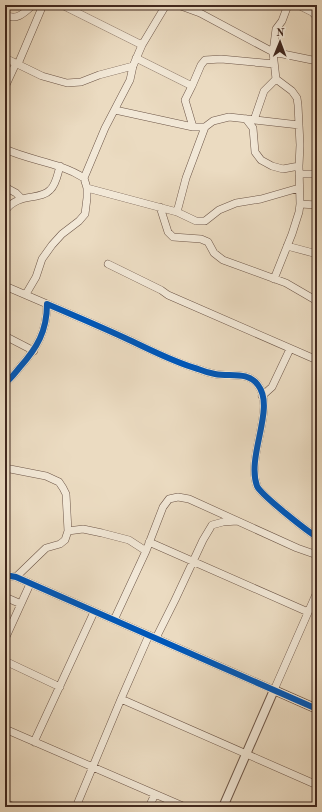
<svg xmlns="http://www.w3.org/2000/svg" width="322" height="812" font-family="'Old Standard TT',serif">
	<rect width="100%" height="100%" fill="#ebdbc1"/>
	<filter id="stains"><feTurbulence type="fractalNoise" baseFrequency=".005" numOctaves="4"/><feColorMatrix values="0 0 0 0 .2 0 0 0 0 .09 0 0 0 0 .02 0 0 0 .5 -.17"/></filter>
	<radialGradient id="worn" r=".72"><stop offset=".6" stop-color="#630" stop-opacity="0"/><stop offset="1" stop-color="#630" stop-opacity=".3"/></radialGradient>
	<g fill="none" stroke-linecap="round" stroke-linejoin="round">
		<defs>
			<path id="minor" d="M62 5 142 45
				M178 5 200 13 273 52 317 61
				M298 5 312 12 317 17
				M5 15C17 21 24 13 33 5
				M5 58 42 76 67 83 81 82 99 75 133 66
				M136 58 192 86 185 100 193 127H205L213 121 229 117 299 125
				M18 64 43 5
				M192 86 201 65 205 60 221 59 274 64
				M5 87 16 63
				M115 110 193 127
				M246 119 253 128 255 152 261 160 272 166 283 169 299 166
				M254 120 264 91 276 79
				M5 149C31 161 59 162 84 178
				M299 174H317
				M5 187 16 193 21 198
				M87 188 177 212 196 221H205L219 210 236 203 261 199 299 188
				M300 204 317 205
				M160 207 168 232 173 237 201 239 208 242 214 253 223 260 286 283 317 301
				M5 211C18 192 40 201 50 190 56 185 58 173 60 166
				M177 212 186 178 205 127
				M287 246 317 254
				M108 264 161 290 168 295 317 360
				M274 279 292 234 299 212 300 204 299 166 300 145 298 105 297 98 292 91 276 79 273 52 276 29 282 21 288 5
				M5 286 47 304
				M26 294 36 277 42 259 52 245 62 234 79 221 85 214 87 198V188L84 178 105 128 130 80 133 66 142 45 166 5
				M5 336 34 351
				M5 383C11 379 15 373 20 367 37 348 47 331 47 304 73 315 99 326 125 338 149 349 173 362 198 369 203 371 209 373 215 374 230 377 248 371 258 385 276 408 246 456 257 486 261 495 307 531 317 537
				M262 396 272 387 290 349
				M5 468 46 476 59 482 63 488 66 494 68 531 65 540 60 544 46 548 16 577
				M68 531 83 529 102 533 129 540 146 551
				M149 542 308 612
				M5 575 16 577 274 690 317 592
				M5 597 21 604
				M114 620 146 551 163 507 169 499 178 497 189 499 297 548 317 555
				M156 638 175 600 203 540 212 525 223 522 237 521
				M5 639 30 584
				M5 661 60 687
				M121 699 317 785
				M5 729 185 807
				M34 742 94 612
				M5 803 14 807
				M76 807 121 699 149 635
				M149 807 155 794"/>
			<path id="tertiary" d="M223 807 274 690 317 709"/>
		</defs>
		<use href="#minor" stroke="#6c5547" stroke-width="8"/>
		<use href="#tertiary" stroke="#6c5547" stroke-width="10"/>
		<use href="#minor" stroke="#f2e8d7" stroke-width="7"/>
		<use href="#tertiary" stroke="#f2e8d7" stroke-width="8"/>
		<defs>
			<path id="cycleway" d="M5 383C11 379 15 373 20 367 37 348 47 331 47 304 73 315 99 326 125 338 149 349 173 362 198 369 203 371 209 373 215 374 230 377 248 371 258 385 276 408 246 456 257 486 261 495 307 531 317 537
				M5 575 16 577 317 709"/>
		</defs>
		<use href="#cycleway" stroke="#f2e8d7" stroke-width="8"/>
		<use href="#cycleway" stroke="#0057b8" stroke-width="6"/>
	</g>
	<rect width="322" height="812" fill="none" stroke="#ebdbc1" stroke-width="20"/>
	<rect x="6" y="6" width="310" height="800" fill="none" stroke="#41281e" stroke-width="2"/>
	<rect x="10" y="10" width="302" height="792" fill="none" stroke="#41281e"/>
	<g transform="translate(280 42) rotate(1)" stroke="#f2e8d7" stroke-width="3" paint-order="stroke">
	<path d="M0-3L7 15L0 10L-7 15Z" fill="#41281e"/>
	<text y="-6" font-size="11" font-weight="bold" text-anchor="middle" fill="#41281e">N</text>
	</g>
	<rect width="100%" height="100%" filter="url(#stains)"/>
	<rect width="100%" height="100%" fill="url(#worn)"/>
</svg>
